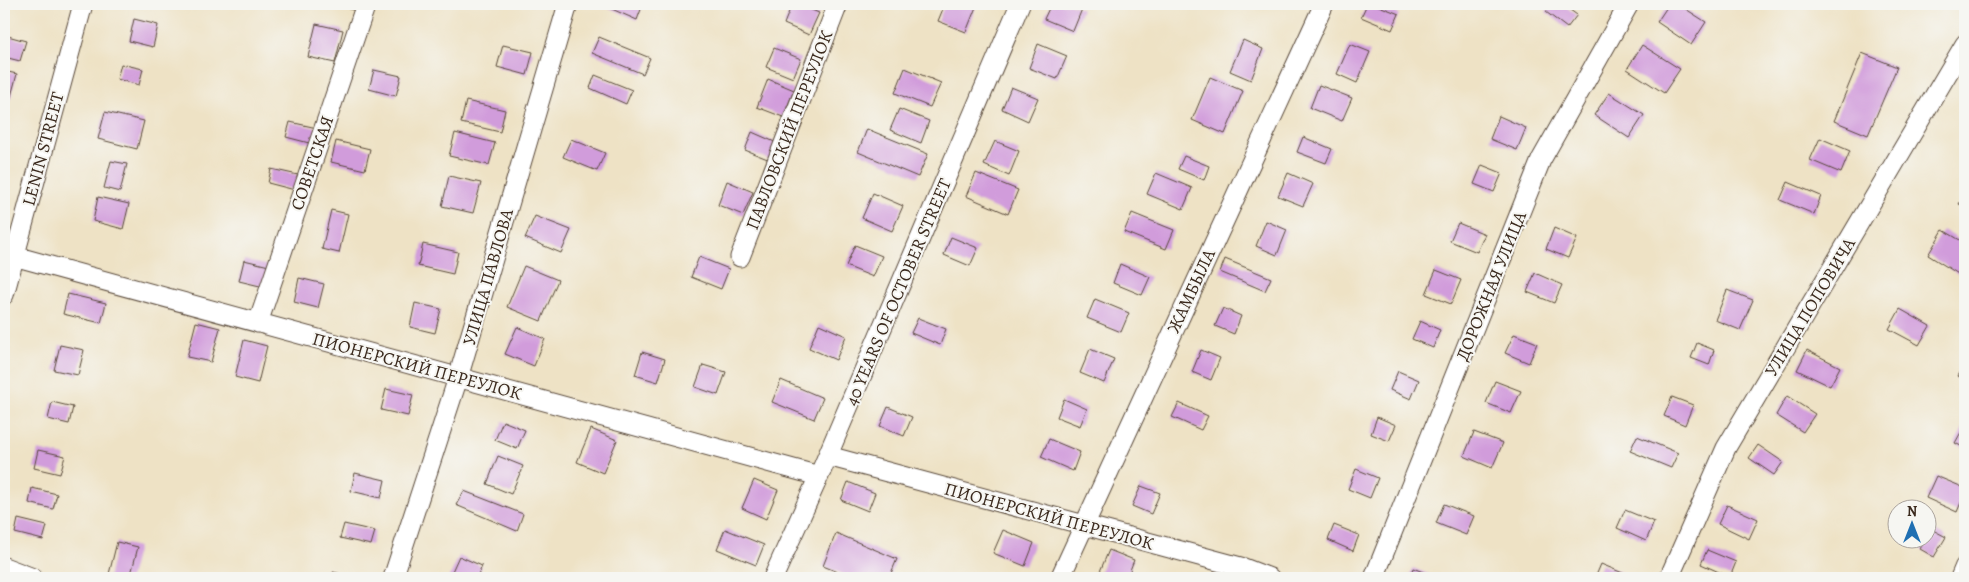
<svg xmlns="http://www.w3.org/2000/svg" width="1969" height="582" font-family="Alegreya,serif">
	<rect width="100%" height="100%" fill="#f6f6f2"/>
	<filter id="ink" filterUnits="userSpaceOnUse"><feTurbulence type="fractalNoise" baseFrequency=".02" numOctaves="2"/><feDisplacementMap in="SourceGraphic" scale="10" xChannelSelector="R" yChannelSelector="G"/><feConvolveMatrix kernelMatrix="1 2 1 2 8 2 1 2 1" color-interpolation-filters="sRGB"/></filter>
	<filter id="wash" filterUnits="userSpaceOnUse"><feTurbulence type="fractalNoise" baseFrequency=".0096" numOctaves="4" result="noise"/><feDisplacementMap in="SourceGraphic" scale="20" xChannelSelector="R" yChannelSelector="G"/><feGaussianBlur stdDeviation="1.12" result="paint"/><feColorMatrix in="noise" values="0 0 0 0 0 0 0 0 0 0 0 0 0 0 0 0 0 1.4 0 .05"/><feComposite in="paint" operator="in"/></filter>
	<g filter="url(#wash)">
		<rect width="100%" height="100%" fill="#eee2c5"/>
		<g id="blocks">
			<path fill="#d19cdb" d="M330 4H359L357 11Z
				M606 4H643L637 20 605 6Z
				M792 4H797L819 13 809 35 784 24Z
				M810 4H822L820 8Z
				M945 4H968L976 7 966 32 938 21Z
				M1051 4H1070L1082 9 1073 31 1044 19Z
				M1367 4H1374L1399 14 1392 30 1361 17Z
				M1552 4H1562L1577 15 1567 28 1546 12Z
				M1669 4H1678L1706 22 1691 45 1657 22Z
				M134 19 158 25 153 47 129 41Z
				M316 24 343 30 335 63 308 57Z
				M4 35 26 41 20 61 4 57Z
				M599 37 650 58 643 74 592 53Z
				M1243 40 1263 49 1251 80 1230 71Z
				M1038 44 1067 56 1057 79 1029 68Z
				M1350 44 1370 52 1357 83 1337 74Z
				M503 45 533 52 527 75 497 67Z
				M1642 45 1680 69 1664 93 1627 69Z
				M774 48 801 59 793 78 766 67Z
				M1862 53 1897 67 1868 135 1834 121Z
				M121 64 143 69 139 85 117 79Z
				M905 68 941 83 930 107 895 93Z
				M374 70 401 76 396 96 369 89Z
				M4 71 17 74 10 100 4 98Z
				M595 75 632 90 626 104 590 88Z
				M1210 77 1243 91 1225 134 1192 120Z
				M768 79 794 90 783 117 757 107Z
				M1319 85 1352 98 1342 121 1310 108Z
				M1011 87 1038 98 1028 121 1002 109Z
				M1609 93 1644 115 1629 138 1594 115Z
				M466 101 505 110 500 132 461 123Z
				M899 109 929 121 921 143 890 130Z
				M105 112 144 121 137 149 98 139Z
				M1499 116 1526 128 1517 150 1490 139Z
				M290 122 317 128 313 144 286 137Z
				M867 129 928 154 918 177 858 152Z
				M752 132 777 143 770 160 745 150Z
				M455 133 495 143 489 165 449 156Z
				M1303 137 1332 149 1326 163 1297 152Z
				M1820 138 1850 151 1841 173 1810 160Z
				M571 139 605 153 597 171 563 157Z
				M336 141 370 149 365 170 331 162Z
				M995 141 1019 151 1009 176 984 165Z
				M1184 156 1209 166 1204 180 1178 169Z
				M111 161 127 164 120 192 104 188Z
				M1482 165 1502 173 1494 192 1474 184Z
				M271 169 298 175 295 190 268 183Z
				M976 173 1018 190 1008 214 966 196Z
				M1156 173 1192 188 1183 209 1147 194Z
				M1288 173 1313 184 1303 206 1278 196Z
				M449 176 481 183 473 213 442 206Z
				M727 181 753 192 743 215 718 205Z
				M1788 182 1821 196 1814 214 1780 200Z
				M873 193 903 206 892 231 862 218Z
				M1965 194V207L1959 204Z
				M98 197 129 204 123 229 93 221Z
				M331 210 348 214 339 253 322 249Z
				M1132 213 1174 230 1166 249 1124 232Z
				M535 216 571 230 561 253 525 238Z
				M1266 221 1287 230 1277 255 1256 246Z
				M1458 223 1485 234 1477 252 1450 241Z
				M1554 228 1577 238 1568 258 1546 249Z
				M1943 230 1965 243V266L1960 275 1928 255Z
				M951 237 978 248 970 266 944 255Z
				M423 244 458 252 453 274 418 266Z
				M855 245 882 256 873 277 846 266Z
				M699 257 729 269 721 289 691 277Z
				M1225 259 1271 278 1265 291 1220 272Z
				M244 260 269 266 264 287 239 281Z
				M1120 264 1150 277 1142 295 1113 283Z
				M524 266 558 280 541 321 507 307Z
				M1436 270 1461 280 1451 304 1426 294Z
				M1535 273 1562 285 1554 303 1527 292Z
				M299 278 324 284 318 308 294 302Z
				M1727 290 1753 300 1740 330 1715 320Z
				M68 294 106 303 101 323 63 314Z
				M1095 299 1129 313 1121 332 1087 318Z
				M415 303 441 309 435 333 410 327Z
				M1223 308 1241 316 1234 334 1215 326Z
				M1900 309 1930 326 1919 345 1889 329Z
				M918 318 946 329 940 345 911 333Z
				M1420 321 1440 330 1433 348 1412 339Z
				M196 322 220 328 211 362 187 357Z
				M819 324 846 336 836 360 809 348Z
				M517 327 545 339 534 366 505 354Z
				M1514 334 1537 343 1529 363 1505 353Z
				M244 340 267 346 258 383 235 377Z
				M1697 343 1714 350 1709 365 1691 358Z
				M60 345 84 350 78 375 54 370Z
				M1090 349 1114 359 1104 383 1080 373Z
				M1201 350 1220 358 1211 380 1192 372Z
				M1807 350 1840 367 1830 386 1797 370Z
				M642 352 665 359 658 382 635 375Z
				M703 365 726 372 718 395 695 387Z
				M1965 365V381L1958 376Z
				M1398 371 1419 380 1411 399 1390 390Z
				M781 380 823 398 814 419 772 402Z
				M1495 381 1521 391 1511 413 1486 403Z
				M386 389 413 395 408 416 381 410Z
				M1787 396 1815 414 1803 432 1776 415Z
				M1672 397 1693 405 1685 425 1664 416Z
				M1064 399 1087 409 1080 426 1057 417Z
				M52 402 73 407 69 424 48 419Z
				M1179 403 1208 416 1201 430 1172 417Z
				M888 407 912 417 904 436 880 426Z
				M1377 417 1396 425 1389 441 1371 434Z
				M503 421 525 430 517 449 495 440Z
				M1965 425V448L1955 443Z
				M591 429 617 440 603 473 577 462Z
				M1474 432 1503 443 1492 468 1464 456Z
				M1637 436 1678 453 1671 468 1630 451Z
				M1049 439 1080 452 1073 471 1041 457Z
				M1758 445 1783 462 1774 475 1749 458Z
				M38 450 65 456 60 474 34 468Z
				M498 456 523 466 511 494 487 484Z
				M1356 469 1378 478 1370 498 1348 489Z
				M355 473 385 480 381 498 351 491Z
				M1936 476 1965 488V493L1957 512 1926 498Z
				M754 480 778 490 766 519 742 508Z
				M848 482 875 493 868 511 841 500Z
				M1141 486 1160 493 1151 514 1132 506Z
				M32 488 57 494 53 509 29 503Z
				M464 491 523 514 517 531 456 505Z
				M1444 504 1474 516 1466 535 1436 523Z
				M1727 505 1758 519 1749 539 1718 524Z
				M1625 510 1654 522 1646 541 1617 528Z
				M18 519 47 526 43 540 15 533Z
				M344 524 375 531 371 545 340 538Z
				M1334 525 1359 535 1353 551 1328 540Z
				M725 529 764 545 756 565 717 549Z
				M1931 529 1946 537 1934 557 1920 549Z
				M1003 530 1034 543 1025 566 993 553Z
				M836 533 897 559 889 578H853L823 566Z
				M117 542 138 547 130 578H108Z
				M1109 550 1134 560 1127 578H1102L1098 576Z
				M1707 550 1736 562 1730 577 1701 564Z
				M459 556 482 566 477 578H449Z
				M1601 564 1630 576V578H1595Z
				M1413 568 1438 578H1409Z
				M333 572 355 577V578H332Z"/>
		</g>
	</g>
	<g filter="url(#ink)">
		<use href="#blocks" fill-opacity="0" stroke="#564637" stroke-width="1"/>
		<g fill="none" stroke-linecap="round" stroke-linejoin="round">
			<defs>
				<path id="minor" d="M14 256 819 476
					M740 257 838 4
					M4 295 83 4
					M258 323 366 4
					M828 456 1244 568 1270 578
					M4 567 33 578
					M393 578 458 378 568 4
					M773 578 819 476 1020 4
					M1060 578 1324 4
					M1374 578 1541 160 1629 4
					M1669 578 1726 448 1965 44
					M1960 578 1965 566"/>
			</defs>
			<use href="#minor" stroke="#564637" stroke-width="21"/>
			<use href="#minor" stroke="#fff" stroke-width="19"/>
		</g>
	</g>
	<g text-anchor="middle" stroke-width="4" stroke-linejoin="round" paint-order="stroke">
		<g font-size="18" fill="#3b2a1e" stroke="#f6f6f2">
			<text transform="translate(789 130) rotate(-69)" y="6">ПАВЛОВСКИЙ ПЕРЕУЛОК</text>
			<text transform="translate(43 149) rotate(-75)" y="6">LENIN STREET</text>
			<text transform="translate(312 163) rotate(-71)" y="6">СОВЕТСКАЯ</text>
			<text transform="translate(488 277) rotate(-74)" y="6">УЛИЦА ПАВЛОВА</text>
			<text transform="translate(1491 286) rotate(-68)" y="6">ДОРОЖНАЯ УЛИЦА</text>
			<text transform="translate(1191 291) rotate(-65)" y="6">ЖАМБЫЛА</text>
			<text transform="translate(898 292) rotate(-67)" y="6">40 YEARS OF OCTOBER STREET</text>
			<text transform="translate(1810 307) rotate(-59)" y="6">УЛИЦА ПОПОВИЧА</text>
			<text transform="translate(417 366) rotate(15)" y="6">ПИОНЕРСКИЙ ПЕРЕУЛОК</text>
			<text transform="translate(1049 516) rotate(15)" y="6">ПИОНЕРСКИЙ ПЕРЕУЛОК</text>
		</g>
	</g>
	<rect width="1969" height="582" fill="none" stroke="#f6f6f2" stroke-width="20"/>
	<g transform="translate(1912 524)"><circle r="24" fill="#f6f6f2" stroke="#aba49d"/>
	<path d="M0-4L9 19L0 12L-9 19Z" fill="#1f6fb2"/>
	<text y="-8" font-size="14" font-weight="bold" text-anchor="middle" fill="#3b2a1e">N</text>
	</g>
</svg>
